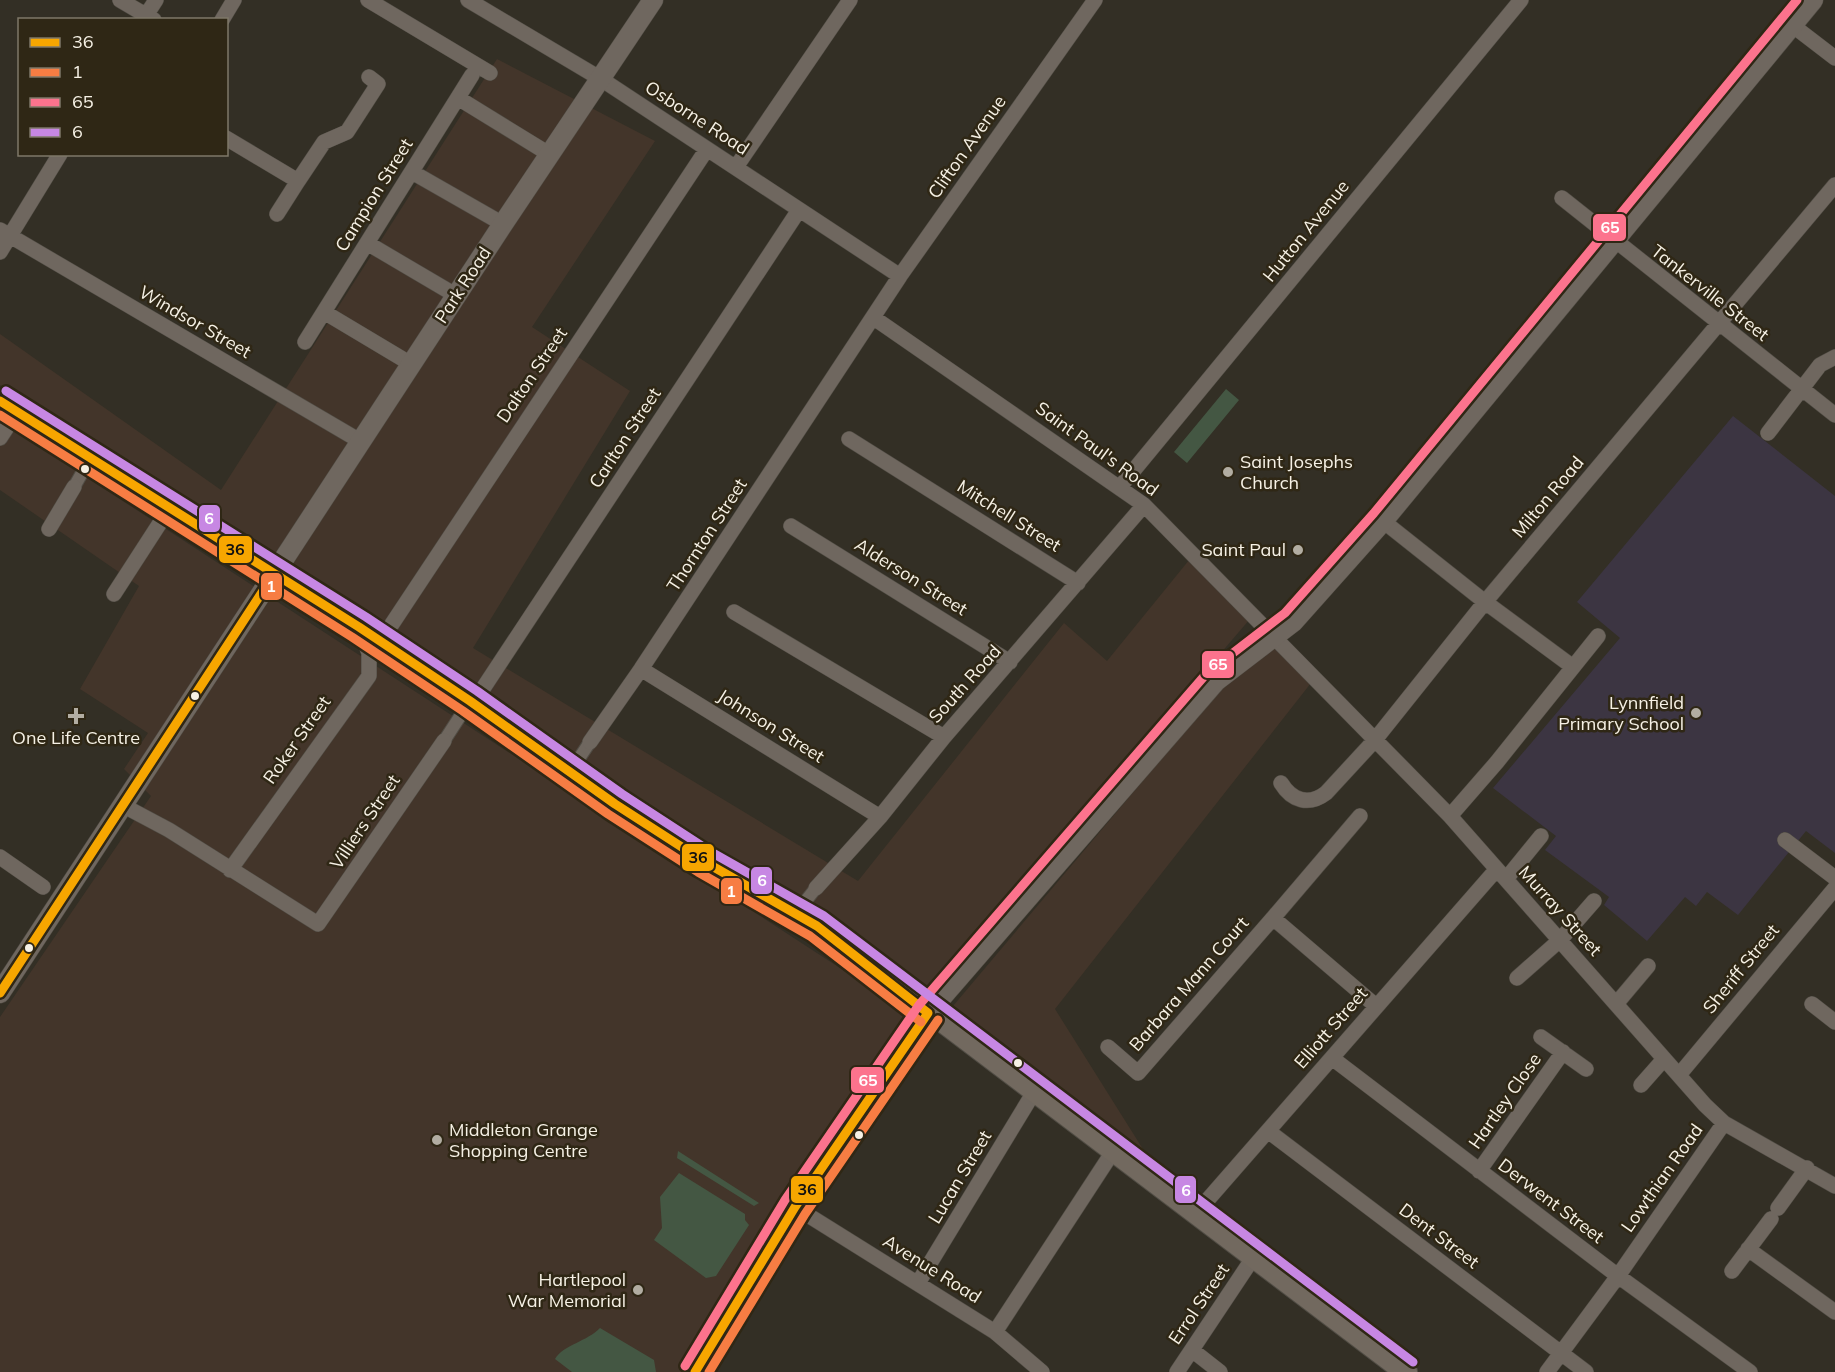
<svg xmlns="http://www.w3.org/2000/svg" width="1835" height="1372" font-family="Mulish,sans-serif">
	<rect width="100%" height="100%" fill="#332f25"/>
	<path fill="#43352a" d="M497 59 655 141 532 327 630 391 473 648 858 881 1064 623 1107 661 1194 554 1256 612 926 997 386 630 0 385V334L221 490Z
		M0 421 912 1015 684 1372H0V1017L151 796 124 769 148 733 80 689 139 586 0 490Z
		M1265 636 1311 683 1055 1009 1146 1154 1043 1084 948 1012Z"/>
	<path fill="#3c3542" d="M1733 416 1835 496V853L1806 831 1738 915 1707 892 1696 906 1685 897 1647 941 1604 905 1609 897 1545 850 1556 836 1493 788 1620 638 1577 602Z"/>
	<path fill="#445743" d="M1226 389 1239 400 1187 463 1174 452Z
		M678 1151 759 1203 754 1206 677 1158Z
		M679 1173 745 1214V1220L749 1225 716 1276 706 1278 654 1240 662 1228 660 1197Z
		M600 1328 654 1360 656 1372H572L555 1359C563 1345 588 1341 600 1328Z"/>
	<g fill="none" stroke-linecap="round" stroke-linejoin="round">
		<defs>
			<path id="pedestrian" d="M74 487 90 459
				M444 741 470 701
				M570 772 590 742
				M796 913 816 888"/>
			<path id="minor" d="M120 0 154 20
				M368 0 490 73
				M468 0 601 79 900 276
				M143 20 156 0
				M222 20 234 0
				M1792 25 1835 58
				M458 98 549 154
				M226 138 298 181 324 142 347 132 378 84 369 77
				M736 167 850 0
				M412 172 503 224
				M1562 198 1835 415
				M277 214 298 181
				M0 230 360 441
				M367 243 457 296
				M0 252 60 154
				M324 312 411 364
				M874 318 1144 505 1450 816 1705 1105 1724 1123 1835 1186
				M305 342 472 75
				M1768 433 1820 365 1835 357
				M0 438 17 412
				M849 439 1078 583
				M1120 487 1521 0
				M1383 521 1485 602 1573 667
				M791 526 1010 662
				M49 529 74 487
				M114 594 169 509
				M734 612 944 737
				M392 624 707 149
				M641 669 880 817
				M484 687 799 210
				M590 742 641 669 900 276 1095 0
				M1281 783C1292 801 1309 806 1326 793L1374 741 1485 602 1835 185
				M122 805 169 830 318 924 444 741
				M1450 816 1497 762 1598 636
				M1785 840 1835 878
				M0 857 43 887
				M230 870 369 676V653L359 627
				M1506 879 1541 836
				M816 888 880 817 944 737 1144 505
				M1273 918 1360 816
				M1517 978 1560 940 1594 901
				M1616 1004 1648 966
				M1812 1004 1835 1022
				M1541 1037 1586 1069
				M1108 1047 1138 1073 1273 918 1376 1006
				M1332 1058 1618 1276 1750 1372
				M1679 1075 1835 888
				M1641 1085 1664 1059
				M1268 1131 1586 1372
				M1479 1171 1563 1052
				M795 1207 995 1332 1042 1372
				M1778 1208 1807 1168
				M1197 1212 1496 870
				M1748 1249 1835 1312
				M1732 1271 1771 1219
				M918 1283 1034 1092
				M995 1332 1114 1150
				M1192 1350 1220 1372
				M1177 1372 1253 1258
				M1547 1372 1618 1276 1724 1123"/>
			<path id="tertiary" d="M0 993 503 224 653 0
				M695 1372 795 1207 928 1013 1216 681 1293 622 1383 521 1813 0"/>
			<path id="secondary" d="M0 401 359 627 470 701 615 804 705 862 817 926 1406 1372"/>
		</defs>
		<use href="#pedestrian" stroke="#514d45" stroke-width="14"/>
		<use href="#minor" stroke="#514d45" stroke-width="16"/>
		<use href="#tertiary" stroke="#514d45" stroke-width="21"/>
		<use href="#secondary" stroke="#514d45" stroke-width="24"/>
		<use href="#pedestrian" stroke="#6f675f" stroke-width="12"/>
		<use href="#minor" stroke="#6f675f" stroke-width="15"/>
		<use href="#tertiary" stroke="#6f675f" stroke-width="20"/>
		<use href="#secondary" stroke="#72695f" stroke-width="22"/>
		<defs>
			<path id="bus-1" d="M0 401 359 627 470 701 615 804 705 862 817 926 928 1013
				M0 993 274 574
				M695 1372 795 1207 928 1013"/>
			<path id="bus-2" d="M0 415 352 637 463 711 608 814 698 872 810 936 921 1022
				M709 1372 805 1214 938 1020"/>
			<path id="bus-3" d="M685 1366 785 1200 919 1005 1207 673 1285 613 1374 513 1797 0"/>
			<path id="bus-4" d="M6 391 366 617 477 691 622 794 711 852 824 916 1413 1362"/>
		</defs>
		<use href="#bus-1" stroke="#2f2715" stroke-width="14"/>
		<use href="#bus-2" stroke="#2f2715" stroke-width="14"/>
		<use href="#bus-3" stroke="#2f2715" stroke-width="14"/>
		<use href="#bus-4" stroke="#2f2715" stroke-width="14"/>
		<use href="#bus-1" stroke="#f7a600" stroke-width="9"/>
		<use href="#bus-2" stroke="#f77d43" stroke-width="9"/>
		<use href="#bus-3" stroke="#fc738d" stroke-width="9"/>
		<use href="#bus-4" stroke="#c787e3" stroke-width="9"/>
	</g>
	<g fill="#f6f1e5" stroke="#2f2715" stroke-width="2">
		<circle cx="85" cy="469" r="5"/>
		<circle cx="195" cy="696" r="5"/>
		<circle cx="29" cy="948" r="5"/>
		<circle cx="1018" cy="1063" r="5"/>
		<circle cx="859" cy="1135" r="5"/>
	</g>
	<g fill="#b2ada2" stroke="#2f2715" stroke-width="2">
		<circle cx="1228" cy="472" r="6"/>
		<circle cx="1298" cy="550" r="6"/>
		<circle cx="1696" cy="713" r="6"/>
		<path d="M73 707h6v6h6v6h-6v6h-6v-6h-6v-6h6z"/>
		<circle cx="437" cy="1140" r="6"/>
		<circle cx="638" cy="1290" r="6"/>
	</g>
	<g text-anchor="middle" stroke-width="5" stroke-linejoin="round" paint-order="stroke">
		<g font-size="18" fill="#f6f1e5" stroke="#2f2715">
			<text transform="translate(697 118) rotate(33)" y="6">Osborne Road</text>
			<text transform="translate(967 147) rotate(-55)" y="6">Clifton Avenue</text>
			<text transform="translate(374 195) rotate(-58)" y="6">Campion Street</text>
			<text transform="translate(1306 231) rotate(-51)" y="6">Hutton Avenue</text>
			<text transform="translate(463 285) rotate(-57)" y="6">Park Road</text>
			<text transform="translate(1710 293) rotate(38)" y="6">Tankerville Street</text>
			<text transform="translate(195 322) rotate(30)" y="6">Windsor Street</text>
			<text transform="translate(532 375) rotate(-56)" y="6">Dalton Street</text>
			<text transform="translate(625 438) rotate(-57)" y="6">Carlton Street</text>
			<text transform="translate(1097 449) rotate(36)" y="6">Saint Paul's Road</text>
			<text transform="translate(1548 497) rotate(-50)" y="6">Milton Road</text>
			<text transform="translate(1009 516) rotate(32)" y="6">Mitchell Street</text>
			<text transform="translate(707 535) rotate(-57)" y="6">Thornton Street</text>
			<text transform="translate(911 577) rotate(32)" y="6">Alderson Street</text>
			<text transform="translate(965 684) rotate(-48)" y="6">South Road</text>
			<text transform="translate(771 726) rotate(32)" y="6">Johnson Street</text>
			<text transform="translate(297 740) rotate(-55)" y="6">Roker Street</text>
			<text transform="translate(365 822) rotate(-56)" y="6">Villiers Street</text>
			<text transform="translate(1560 911) rotate(48)" y="6">Murray Street</text>
			<text transform="translate(1741 969) rotate(-51)" y="6">Sheriff Street</text>
			<text transform="translate(1189 984) rotate(-49)" y="6">Barbara Mann Court</text>
			<text transform="translate(1331 1028) rotate(-49)" y="6">Elliott Street</text>
			<text transform="translate(1505 1101) rotate(-55)" y="6">Hartley Close</text>
			<text transform="translate(960 1177) rotate(-59)" y="6">Lucan Street</text>
			<text transform="translate(1662 1178) rotate(-55)" y="6">Lowthian Road</text>
			<text transform="translate(1551 1201) rotate(37)" y="6">Derwent Street</text>
			<text transform="translate(1439 1236) rotate(37)" y="6">Dent Street</text>
			<text transform="translate(932 1269) rotate(32)" y="6">Avenue Road</text>
			<text transform="translate(1199 1304) rotate(-56)" y="6">Errol Street</text>
		</g>
		<g font-size="18" fill="#f6f1e5" stroke="#2f2715" text-anchor="end">
			<text x="1240" y="468" text-anchor="start">Saint Josephs<tspan x="1240" dy="21">Church</tspan></text>
			<text x="1286" y="556">Saint Paul</text>
			<text x="1684" y="709">Lynnfield<tspan x="1684" dy="21">Primary School</tspan></text>
			<text x="76" y="744" text-anchor="middle">One Life Centre</text>
			<text x="449" y="1136" text-anchor="start">Middleton Grange<tspan x="449" dy="21">Shopping Centre</tspan></text>
			<text x="626" y="1286">Hartlepool<tspan x="626" dy="21">War Memorial</tspan></text>
		</g>
	</g>
	<g stroke="#2f2715" stroke-width="2">
		<rect x="1592" y="213" width="35" height="29" rx="6" fill="#fc738d"/>
		<rect x="198" y="504" width="23" height="29" rx="6" fill="#c787e3"/>
		<rect x="218" y="535" width="35" height="29" rx="6" fill="#f7a600"/>
		<rect x="260" y="572" width="23" height="29" rx="6" fill="#f77d43"/>
		<rect x="1201" y="650" width="34" height="29" rx="6" fill="#fc738d"/>
		<rect x="681" y="843" width="34" height="29" rx="6" fill="#f7a600"/>
		<rect x="750" y="866" width="23" height="29" rx="6" fill="#c787e3"/>
		<rect x="720" y="877" width="23" height="28" rx="6" fill="#f77d43"/>
		<rect x="850" y="1066" width="35" height="28" rx="6" fill="#fc738d"/>
		<rect x="790" y="1175" width="34" height="29" rx="6" fill="#f7a600"/>
		<rect x="1174" y="1175" width="23" height="29" rx="6" fill="#c787e3"/>
	</g>
	<g font-size="16" text-anchor="middle" font-weight="bold" fill="#fff">
		<text x="1610" y="233">65</text>
		<text x="209" y="524">6</text>
		<text x="271" y="592">1</text>
		<text x="1218" y="670">65</text>
		<text x="762" y="886">6</text>
		<text x="731" y="897">1</text>
		<text x="868" y="1086">65</text>
		<text x="1186" y="1196">6</text>
	</g>
	<g font-size="16" text-anchor="middle" font-weight="bold" fill="#111">
		<text x="235" y="555">36</text>
		<text x="698" y="863">36</text>
		<text x="807" y="1195">36</text>
	</g>
	<rect x="18" y="18" width="210" height="138" fill="#2f2715" stroke="#7f7868" stroke-width="1.5"/>
	<rect x="30" y="38" width="30" height="9" fill="#f7a600" stroke="#7f7868" stroke-width="1.5"/>
	<text x="72" y="48" font-size="18" fill="#f6f1e5">36</text>
	<rect x="30" y="68" width="30" height="9" fill="#f77d43" stroke="#7f7868" stroke-width="1.5"/>
	<text x="72" y="78" font-size="18" fill="#f6f1e5">1</text>
	<rect x="30" y="98" width="30" height="9" fill="#fc738d" stroke="#7f7868" stroke-width="1.5"/>
	<text x="72" y="108" font-size="18" fill="#f6f1e5">65</text>
	<rect x="30" y="128" width="30" height="9" fill="#c787e3" stroke="#7f7868" stroke-width="1.5"/>
	<text x="72" y="138" font-size="18" fill="#f6f1e5">6</text>
</svg>
